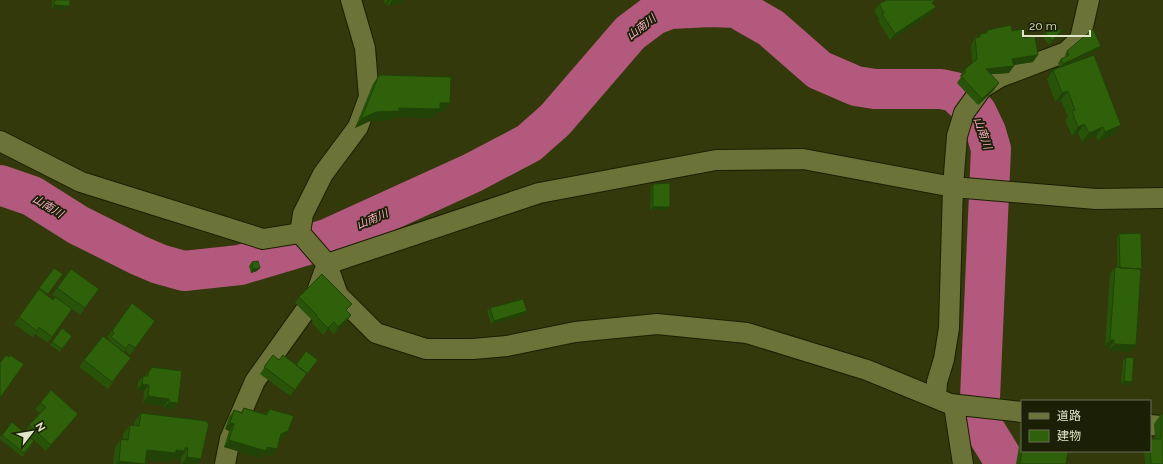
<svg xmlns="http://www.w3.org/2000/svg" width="1163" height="464" font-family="Raleway,'Noto Sans JP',sans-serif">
	<rect width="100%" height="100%" fill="#33390a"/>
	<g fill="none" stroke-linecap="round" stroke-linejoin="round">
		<path stroke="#b3597e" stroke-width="40" d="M0 185 32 196 78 225 138 255 159 264 184 271 240 265 327 239 472 173 529 143 555 120 630 33 654 15 670 9 711 7 736 8 771 28 819 70 856 86 875 89H941L955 92 977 113 986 132 991 149 979 420 1006 464"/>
		<defs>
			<path id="street" d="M0 141 81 182 263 239 300 233
				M300 233 327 264 338 295 376 333 426 349H473L507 346 575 332 657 324 747 333 867 370 950 404 1022 412
				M300 233 303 214 323 174 358 127 369 97 365 48 351 0
				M936 398 937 382 944 359 949 328 953 187 957 136 964 113 982 88 1000 77 1066 52 1080 39 1089 0
				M957 405 955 412 963 464
				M1150 425 1163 426
				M225 464 230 439 255 381 315 297 327 264 539 193 716 160 803 159 953 187 1096 199 1163 198"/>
		</defs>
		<use href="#street" stroke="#1b1f01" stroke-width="22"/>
		<use href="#street" stroke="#6b7338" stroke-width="20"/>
	</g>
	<path fill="#285309" d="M52 0H70L67 9H52Z
		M384 0H404L401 3 388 6 387 4 385 5Z
		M879 4H934L931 14 890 40 878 21 879 19 874 11Z
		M987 30 1012 31 1024 38 1033 62 1013 65 1009 73 991 74 994 90 978 105 957 83 961 77 960 76 964 70 972 63 971 45 975 38H977L980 34H984Z
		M1045 32 1061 33 1049 45 1042 36Z
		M1101 46 1099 49 1065 66 1115 134 1098 141 1096 136 1082 142 1078 133 1072 136 1065 120 1068 117 1061 100 1055 102 1047 79 1053 70 1060 67 1058 63 1061 59 1066 57 1065 55 1067 51Z
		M379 75 450 103 443 112H437L433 118 394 117 392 120 370 121 355 128 373 84Z
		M653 184 667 210H650L651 187Z
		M1119 234 1141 271 1131 352 1109 350 1110 347 1105 346 1110 274 1115 267 1117 268V237Z
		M252 262 257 271 251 273 249 266Z
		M71 269 99 289 80 315 72 309 48 343 35 334 32 337 14 324 38 292 37 291 39 288 63 274 47 295 53 300 55 297 52 295Z
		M299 297 347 311 351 315 346 322 334 334 329 329 323 335 312 323 313 321 295 303Z
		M132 303 155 321 130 355 125 350 124 352 131 358 108 389 79 367 84 360 109 340V339L107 337Z
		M490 308 524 315 491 324 487 311Z
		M62 328 72 336 60 352 50 345Z
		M273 355 279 360 296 365 318 360 290 396 260 374Z
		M1126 357 1132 382 1129 385 1121 384 1123 361Z
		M151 367 178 403 173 409 164 408V406L143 403 144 391 137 390 138 382 143 376H145Z
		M40 403 78 414 74 420 46 451 25 432 29 425 40 413 35 409Z
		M244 408 265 414 270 409 284 437 279 439 277 449 272 456 264 454 261 458 224 447 229 431 225 429 229 417 234 410 241 412Z
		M141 413 207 421 197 464H181V457H180L178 460 171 459 169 462 146 459 145 464H113L115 448 121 439H123V434L130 425H134V422Z
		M1161 414 1163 464H1145L1144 451H1150V439H1155L1154 424Z
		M1022 428V451L1066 464H1016Z
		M2 435 32 445 22 457 0 439V437Z"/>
	<path fill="#214307" d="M388 0H390L387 4 385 5Z
		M392 0H404L401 3 388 6Z
		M54 5 70 6 67 9H52Z
		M936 7 931 14 890 40 895 34Z
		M1063 29 1061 33 1049 45 1052 41Z
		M1101 46 1099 49 1060 68 1063 64Z
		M1038 55 1033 62 1008 66 1012 59Z
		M1014 66 1009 73 981 75 986 69Z
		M999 83 994 90 978 105 982 99Z
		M1068 91 1061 100 1055 102 1062 93Z
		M440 103H450L443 112H437L433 118 394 117 392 120 370 121 355 128 361 119 376 112Z
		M1084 124 1078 133 1072 136 1078 127Z
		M1121 125 1115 134 1098 141 1105 132Z
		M1103 127 1096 136 1082 142 1089 133Z
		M653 207H670L667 210H650Z
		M260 268 257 271 251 273 253 269Z
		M527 311 524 315 491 324 494 321Z
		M351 315 346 322 334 334 338 327Z
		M334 322 329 329 323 335 328 328Z
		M1110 340H1114L1110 347 1105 346Z
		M1114 344 1136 345 1131 352 1109 350Z
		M1124 381 1132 382 1129 385 1121 384Z
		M142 384 149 385 144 391 137 390Z
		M148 396 169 399 164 406 143 403Z
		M169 402 178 403 173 409 164 408Z
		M78 414 74 420 46 451 51 445Z
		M230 423 234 424 229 431 225 429Z
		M288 431 284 437 276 441 281 434Z
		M229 440 267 447 277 449 272 456 264 454 261 458 224 447Z
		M185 448H188L181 457H180L178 460 171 459 169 462 140 459 147 450Z
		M187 457 201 459 197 464H182Z
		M119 461 145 464H116Z"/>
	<path fill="#2f600a" stroke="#214307" d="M55 0H70V6L54 5Z
		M886 0H936L932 3 936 7 895 34 882 14 884 13 879 4Z
		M1011 25 1012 31 1022 29 1024 38 1035 36 1038 55 1012 59 1014 66 986 69 999 83 982 99 961 76 966 72 964 70 977 59 975 38 980 37V34L987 33V30Z
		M1063 29 1052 41 1045 32Z
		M1093 29 1101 46 1063 64 1061 59 1069 55 1067 51Z
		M1094 55 1121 125 1105 132 1103 127 1089 133 1084 124 1078 127 1072 111 1075 110 1068 91 1062 93 1053 70Z
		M379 75 451 77 450 103H440V109L399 108V111L376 112 361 119Z
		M670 183V207H653V184Z
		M1141 233 1142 270H1141V269L1120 268 1119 234Z
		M258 261 260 268 253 269 252 262Z
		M1115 267 1141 269 1136 345 1114 344V340H1110Z
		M54 268 63 274 48 294 39 288Z
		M71 269 99 289 85 308 57 288Z
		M322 274 352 304 346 310 351 315 338 327 334 322 328 328 316 316 317 315 299 297Z
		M39 289 53 300 55 297 72 309 52 337 39 327 37 331 19 317Z
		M523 299 527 311 494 321 490 308Z
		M132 303 155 321 135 348 129 344 126 349 111 337 114 333 112 331Z
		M62 328 72 336 62 349 52 342Z
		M103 336 131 358 112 382 84 360Z
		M306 351 318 360 307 374 296 365Z
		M6 355 9 357 10 355 24 364 0 398V363Z
		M273 355 279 360 283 355 307 373 295 390 264 367Z
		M1126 357 1134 358 1132 382 1124 381Z
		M151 367 182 371 178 403 169 402V399L148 396 149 385 142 384 143 376H148L149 370H151Z
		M51 390 78 414 51 445 29 425 46 407 40 403Z
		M244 408 267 415 270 409 294 416 288 431 281 434 277 449 267 447 266 451 229 440 234 424 230 423 234 410 242 413Z
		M141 413 207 421V423H209L201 459 187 457 188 448H185V451L176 450V453L147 450 145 464 119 461 121 439 128 440 130 425 139 426Z
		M1161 414H1163V464H1151L1150 439H1161Z
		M12 422 34 441 24 453 2 435Z
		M1022 450V451H1068L1066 464H1020Z"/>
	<g text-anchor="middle" stroke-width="3.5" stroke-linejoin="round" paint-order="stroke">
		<g font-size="11" font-style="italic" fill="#f7adc7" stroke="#1b1f06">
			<text transform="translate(641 27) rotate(-38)" y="4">山南川</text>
			<text transform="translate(983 133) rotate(71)" y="4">山南川</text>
			<text transform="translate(48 206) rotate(31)" y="4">山南川</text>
			<text transform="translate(372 219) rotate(-24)" y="4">山南川</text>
		</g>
	</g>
	<rect x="1021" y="400" width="130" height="52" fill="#1b1f06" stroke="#696e53"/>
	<rect x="1029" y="413" width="20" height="6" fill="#6b7338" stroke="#696e53"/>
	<text x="1057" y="420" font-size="12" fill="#dfe5c6">道路</text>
	<rect x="1029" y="430" width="20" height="12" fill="#2f600a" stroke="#696e53"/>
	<text x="1057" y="440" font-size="12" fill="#dfe5c6">建物</text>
	<g transform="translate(32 432) rotate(59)" stroke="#1b1f06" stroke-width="3" paint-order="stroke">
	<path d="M0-3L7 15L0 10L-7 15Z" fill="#dfe5c6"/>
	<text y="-6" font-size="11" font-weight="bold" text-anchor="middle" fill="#dfe5c6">N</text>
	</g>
	<path d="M1023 30v6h67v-6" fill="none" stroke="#dfe5c6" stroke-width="2"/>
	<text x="1029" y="30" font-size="12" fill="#dfe5c6" stroke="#1b1f06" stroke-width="3" paint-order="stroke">20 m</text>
</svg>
